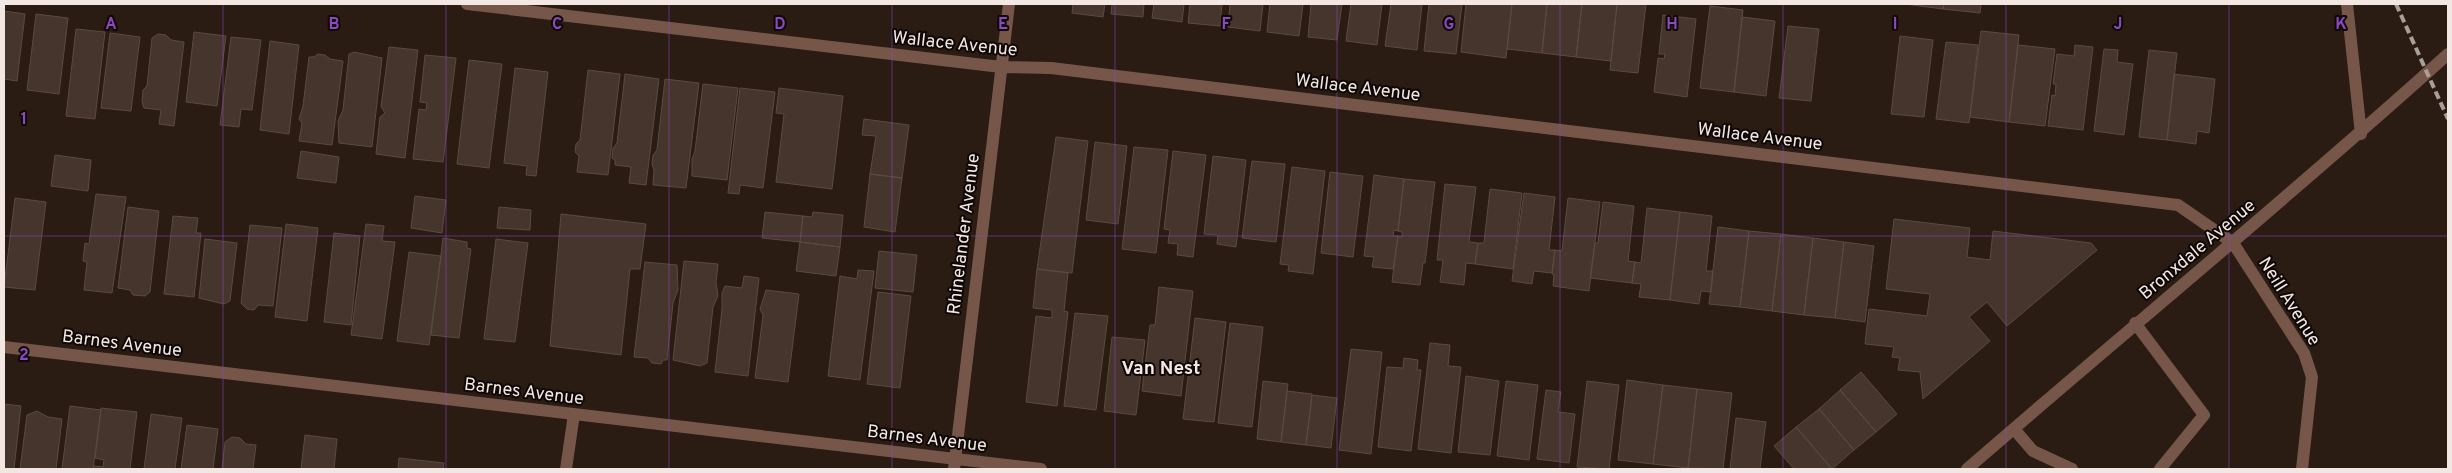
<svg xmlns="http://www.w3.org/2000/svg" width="2452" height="473" font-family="Overpass,sans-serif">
	<rect width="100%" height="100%" fill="#2a1b13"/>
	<path fill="#46352d" stroke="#5c4a41" d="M1073 4H1105L1103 17 1072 13Z
		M1112 4H1144L1143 17 1111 14Z
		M1154 4H1184L1182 22 1152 18Z
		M1190 4H1222L1220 26 1188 23Z
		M1230 4H1263L1260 31 1228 27Z
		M1270 4H1303L1299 36 1267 32Z
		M1311 4H1342L1337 40 1308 37Z
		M1351 4H1382L1377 45 1346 41Z
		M1391 4H1422L1417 50 1385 46Z
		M1429 4H1462L1456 54 1424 51Z
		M1466 4H1512L1506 58 1461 52Z
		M1512 4H1547L1542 53 1507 49Z
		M1547 4H1582L1576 57 1542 53Z
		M1582 4H1617L1611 61 1576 57Z
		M1617 4H1646L1638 73 1610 70Z
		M1905 4H1944L1943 9Z
		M1944 4H1981L1980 13 1943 9Z
		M1710 6 1743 10 1734 92 1700 88Z
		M4 11 25 14 17 81 4 79Z
		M36 14 68 18 59 94 27 90Z
		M1663 15 1696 19 1687 97 1654 92 1658 58 1664 59 1665 54H1659Z
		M1742 17 1775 21 1766 96 1734 92Z
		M1788 26 1819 29 1811 101 1779 98Z
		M76 29 105 32 95 119 66 116Z
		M1981 31 2019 35 2009 122 1970 117Z
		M194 32 226 36 217 106 186 102Z
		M110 33 140 37 131 111 101 108Z
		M158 34 166 35 171 40 184 42 174 126 159 124 161 110 144 108 142 102 143 90 147 86 152 38Z
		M1900 36 1933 40 1924 117 1891 114Z
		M231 37 261 40 252 110 241 109 239 127 220 125Z
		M270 41 299 45 289 134 260 130Z
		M1946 42 1978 45 1969 123 1936 119Z
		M2018 45 2055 49 2045 126 2009 122Z
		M2075 45 2093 47 2083 130 2048 126 2052 95 2055 96 2056 84H2053L2057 54 2074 56Z
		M389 47 418 50 405 158 376 154 380 117 385 113 381 107Z
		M2104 49 2118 50 2117 62 2133 64 2124 135 2094 131Z
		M2149 50 2177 53 2167 140 2139 137Z
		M354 52 382 58 372 147 339 143 338 121 343 110 349 54Z
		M318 54 325 55 330 59 343 61 332 145 299 141 302 123 299 119 303 106 309 57H314Z
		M425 55 456 58 443 162 413 159 419 109 426 110 427 103 420 102Z
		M469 60 502 64 489 168 457 164Z
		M515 68 548 72 536 176 526 175 527 166 504 163Z
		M588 70 620 74 608 175 577 172 579 156 575 152 576 144 580 140Z
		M625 74 659 79 646 185 629 183 631 167 615 165V160L612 158 613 148 617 143Z
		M2174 74 2215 79 2209 133 2197 131 2196 144 2167 140Z
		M665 79 699 83 686 188 653 185 654 170 652 164 653 155 657 150Z
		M703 84 738 88 727 180 692 176V159L695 151Z
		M740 88 775 92 763 188 740 185 739 194 728 193Z
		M779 88 843 96 832 189 776 182 784 114 776 113Z
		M864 119 909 125 902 178 870 174 876 136 862 135Z
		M1056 137 1088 141 1072 273 1037 269Z
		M1095 142 1127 146 1118 224 1086 220Z
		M1134 147 1168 150 1156 253 1122 249Z
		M301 151 339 157 336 183 297 178Z
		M1173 151 1206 155 1193 257 1177 255 1178 244 1168 243 1170 230 1164 229Z
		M55 155 91 160 88 191 51 186Z
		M1213 156 1246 160 1236 247 1217 244 1218 235 1204 234Z
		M1252 161 1285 164 1276 242 1242 238Z
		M1292 167 1325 171 1313 274 1288 271 1289 265 1280 264Z
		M1330 172 1363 176 1353 257 1321 253Z
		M870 174 902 178 895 232 864 227Z
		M1374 175 1404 179 1398 231 1394 230 1393 236H1398L1393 269 1372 267 1374 257 1364 256Z
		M1404 179 1435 182 1425 263H1423L1420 285 1392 282 1398 236 1402 237V232L1398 231Z
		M1445 184 1476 187 1469 242 1478 243 1475 264 1466 263 1464 285 1440 282 1443 260H1437Z
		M1490 189 1522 193 1513 269 1475 264 1478 243H1484Z
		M1524 193 1555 197 1549 250H1555L1552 273 1534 271 1532 284 1512 281Z
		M96 194 126 197 112 293 84 290 87 262 83 261 85 243 89 244Z
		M415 196 446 200 442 233 411 228Z
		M15 198 46 202 35 290 4 287Z
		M1568 198 1600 202 1589 291 1553 286 1554 275 1552 274 1555 250 1562 251Z
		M1603 202 1634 206 1628 261 1635 262 1632 283 1590 278 1595 243H1598Z
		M128 207 159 211 150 292 145 296 133 295 130 290 118 288Z
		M499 207 531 210 530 230 497 228Z
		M1647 208 1680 212 1670 300 1639 297 1641 284 1632 283 1635 262 1641 263Z
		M765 212 803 216 800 242 762 238Z
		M813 212 843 215 840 247 800 242 803 216 812 217Z
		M1680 212 1712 216 1706 271H1713L1711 292 1701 291 1699 304 1670 300Z
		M561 214 646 224 640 269H630L621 355 550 346Z
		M173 216 198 218 196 233H201L194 297 164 294Z
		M1894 219 1970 228 1967 257 1990 260 1993 231 2091 243 2097 250 2007 326 1987 302 1969 317 1990 341 1923 399 1920 372 1898 370 1900 358 1892 357 1894 347 1865 344 1869 309 1927 316 1930 294 1886 289Z
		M286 224 318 228 307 321 275 317Z
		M366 224 384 226 382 241 395 242 382 339 351 335Z
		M250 225 282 228 273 306 258 305 254 310 247 309 241 303Z
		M1718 227 1749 231 1740 307 1709 304Z
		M1749 231 1781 234 1772 311 1740 307Z
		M334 233 360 236 351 325 324 322Z
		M1781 234 1813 238 1804 315 1772 311Z
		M443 238 467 242V248L471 249 459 338 431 335Z
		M1813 238 1844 242 1835 318 1804 315Z
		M205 239 237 243 230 301 224 304 199 298Z
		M496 239 528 243 515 342 484 339Z
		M800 242 840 247 836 276 796 271Z
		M1844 242 1874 246 1865 322 1835 318Z
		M879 251 917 255 913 292 875 288Z
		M409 252 441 256 429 345 397 341Z
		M684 261 718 264 716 282 718 296 713 307 707 363 700 366 673 360Z
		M645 262 677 265 678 290 673 303 667 360H663L661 364 652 363 648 358 634 357Z
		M1037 269 1068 273 1064 311 1068 312 1057 406 1026 402 1036 316 1052 318V310L1033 308Z
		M858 270 874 271 860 380 828 376 840 276 857 279Z
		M744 276 759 278 748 376 715 372 722 309V293L725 286 742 288Z
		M1159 287 1193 291 1181 396 1142 391 1150 325H1155Z
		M766 290 799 294 788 382 755 378 763 315 760 309Z
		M878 292 911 296 900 388 867 384Z
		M1075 313 1108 316 1096 410 1064 406Z
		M1195 318 1226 322 1214 422 1183 419Z
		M1230 323 1263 327 1252 427 1218 423Z
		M1112 337 1145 340 1136 415 1104 411Z
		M1430 343 1450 345 1448 366 1461 367 1451 453 1418 449Z
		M1351 349 1382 352 1371 454 1339 450Z
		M1404 358 1418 360 1417 370H1421L1411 451 1378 447 1387 367 1403 368Z
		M1861 372 1897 414 1876 432 1840 390Z
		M1466 376 1499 381 1490 455 1458 452Z
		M1627 380 1663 385 1653 464 1618 460Z
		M1263 381 1288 384 1281 442 1257 439Z
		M1506 381 1538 385 1529 460 1497 456Z
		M1587 381 1619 385 1609 469 1577 467Z
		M1663 385 1697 389 1688 468 1653 464Z
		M1697 389 1732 393 1723 469 1688 468Z
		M1546 390 1561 392 1558 412 1575 414 1569 463 1537 459Z
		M1840 390 1876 432 1854 450 1819 409Z
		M1287 391 1312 394 1306 445 1281 442Z
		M1312 395 1337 398 1331 448 1306 445Z
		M4 404 21 406 14 469H4Z
		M70 406 101 410 93 469H62Z
		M101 408 137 412 130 469H93L94 466 103 467 104 460 95 458Z
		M1819 409 1854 450 1832 469 1796 427Z
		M37 411 48 417 62 419 56 469H20L27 415Z
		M151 414 182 418 175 469H144Z
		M1736 418 1766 422 1760 469H1730Z
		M187 425 218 429 213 469H181Z
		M1796 427 1832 469H1794L1774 446Z
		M305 435 337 439 334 469H301Z
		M232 437 240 438 246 444 256 445 253 469H222L225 442Z
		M399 458 444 463 443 469H398Z"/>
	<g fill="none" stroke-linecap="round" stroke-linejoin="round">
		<path stroke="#765648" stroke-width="12" d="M467 4 1001 67 1051 68 2178 205 2233 243 2304 353 2312 377 2302 469
			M2347 4 2361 134
			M2135 323 2204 415 2160 469
			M4 347 1041 469
			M2014 429 2033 451 2072 469
			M566 469 574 414
			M954 469 1009 4
			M1967 469C2127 330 2291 196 2448 54"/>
		<path stroke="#aa9e98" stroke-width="4" stroke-dasharray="8 4" stroke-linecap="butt" d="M2396 4 2448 119"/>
	</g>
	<path fill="none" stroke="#8d48c4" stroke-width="1" stroke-opacity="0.55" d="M223 4V469M446 4V469M669 4V469M892 4V469M1115 4V469M1337 4V469M1560 4V469M1783 4V469M2006 4V469M2229 4V469M4 236H2448"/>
	<g text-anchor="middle" stroke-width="4" stroke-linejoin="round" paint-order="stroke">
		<g font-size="18" fill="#f2e7e2" stroke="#0e0705">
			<text transform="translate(955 43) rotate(6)" y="6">Wallace Avenue</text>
			<text transform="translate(1358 87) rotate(7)" y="6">Wallace Avenue</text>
			<text transform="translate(1760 136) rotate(7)" y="6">Wallace Avenue</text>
			<text transform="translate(963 234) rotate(-83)" y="6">Rhinelander Avenue</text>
			<text transform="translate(2197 249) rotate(-40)" y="6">Bronxdale Avenue</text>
			<text transform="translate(2290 301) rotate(58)" y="6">Neill Avenue</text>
			<text transform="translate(122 343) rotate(7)" y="6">Barnes Avenue</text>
			<text transform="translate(524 391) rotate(7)" y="6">Barnes Avenue</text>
			<text transform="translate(927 438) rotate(7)" y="6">Barnes Avenue</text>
		</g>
		<g font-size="19" font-weight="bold" fill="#f2e7e2" stroke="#0e0705">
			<text x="1161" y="374">Van Nest</text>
		</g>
	</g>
	<g font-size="16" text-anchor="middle" font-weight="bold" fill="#8d48c4" stroke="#0e0705" stroke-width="4" stroke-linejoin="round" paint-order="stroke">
		<text x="111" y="29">A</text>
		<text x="334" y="29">B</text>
		<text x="557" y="29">C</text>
		<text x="780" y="29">D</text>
		<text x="1003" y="29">E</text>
		<text x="1226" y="29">F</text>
		<text x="1449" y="29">G</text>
		<text x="1672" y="29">H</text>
		<text x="1895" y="29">I</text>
		<text x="2118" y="29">J</text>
		<text x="2341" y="29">K</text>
		<text x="24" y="124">1</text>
		<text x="24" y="360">2</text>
	</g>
	<rect width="2452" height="473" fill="none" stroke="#f2e7e2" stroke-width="10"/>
</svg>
